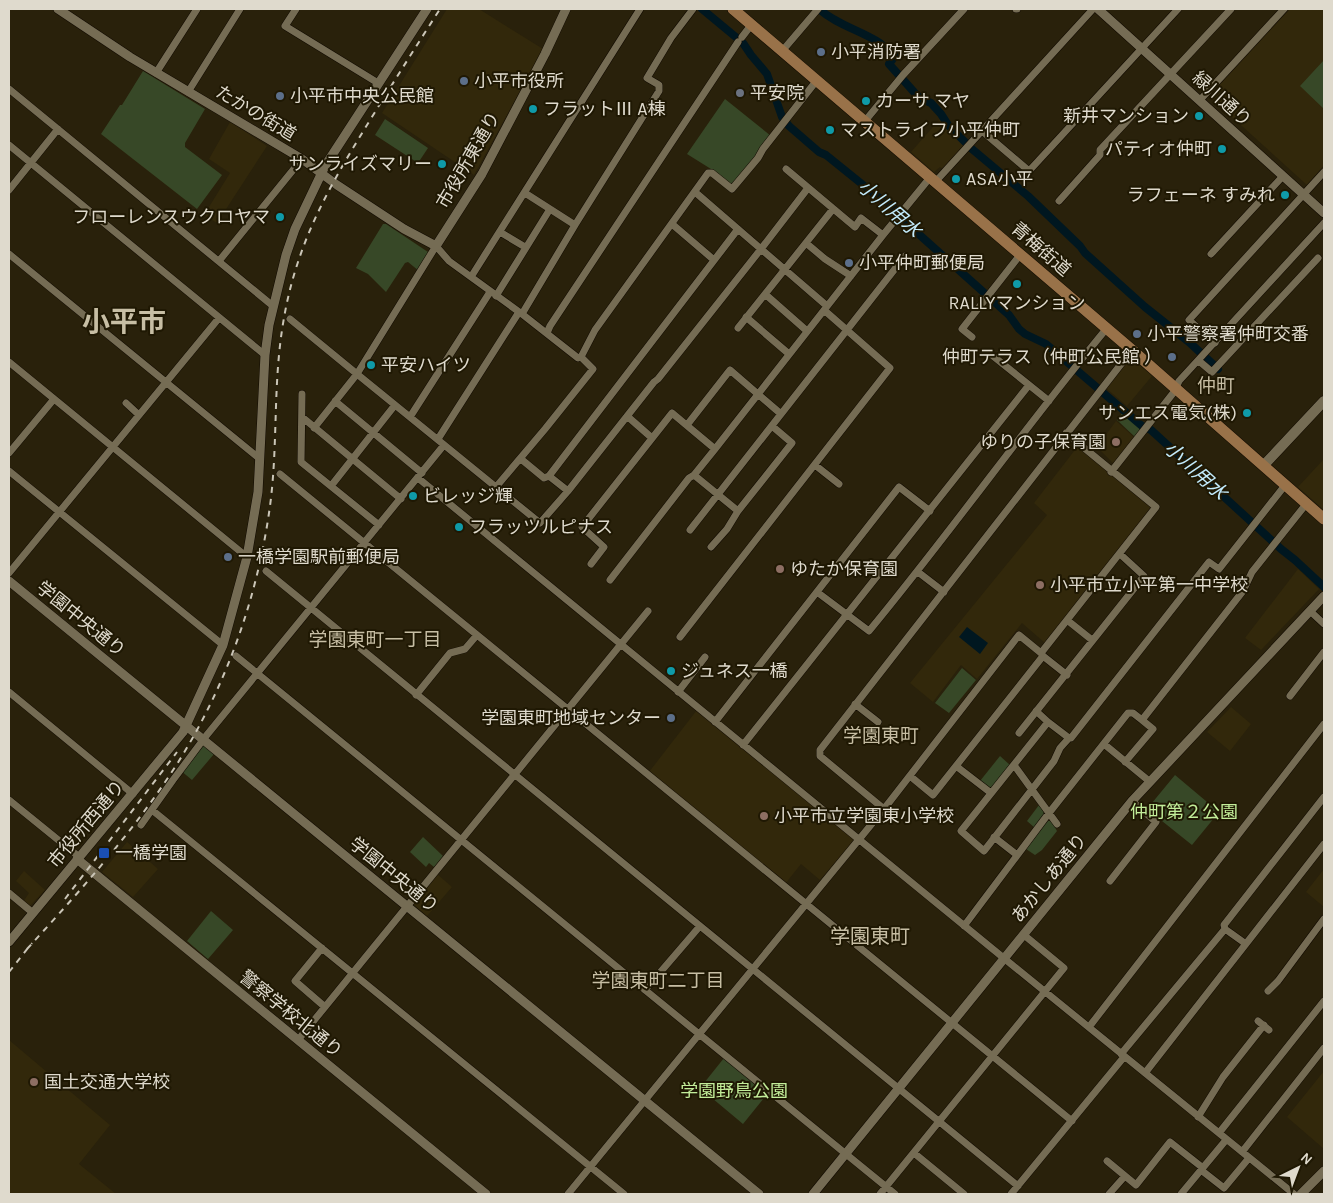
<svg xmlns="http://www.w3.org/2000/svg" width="1333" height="1203" font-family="Karla,'Noto Sans JP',sans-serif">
	<rect width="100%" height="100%" fill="#29210b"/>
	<path fill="#32280b" d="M447 9H479L543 49 474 175 382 113Z
		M1290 9H1324V165L1307 185 1210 97 1211 94Z
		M940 119 966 144 943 169 940 167 934 172 911 152Z
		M230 122 267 146 217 223 204 215 230 173 209 159Z
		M1130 357 1152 376 1127 406 1106 388Z
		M1116 421 1135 438 1114 464 1097 447Z
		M1078 446 1151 507 1117 553 1045 643 1022 623 977 679 961 665 933 702 910 683 1047 515 1034 503Z
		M1323 460 1324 462V510L1298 487Z
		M1298 569 1319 589 1261 650 1245 638Z
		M1231 707 1251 724 1230 751 1207 732Z
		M697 710 854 840 820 880 801 864 785 884 649 772Z
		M127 842 158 869 133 897 102 872Z
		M1324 869V907L1306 892Z
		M24 871 45 890 29 907 23 902 29 893 16 881Z
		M437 874 452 887 427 916 413 904Z
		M9 1040 110 1125 79 1164 116 1194H9Z
		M1324 1071V1149L1287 1117Z"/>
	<path fill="#374827" d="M1324 60V109L1300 86Z
		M143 71 205 109 185 143V147L222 175 197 209 101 134 120 105H122Z
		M725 99 771 136 732 187 711 169 687 154Z
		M385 119 428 148 418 163 375 135Z
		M383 224H386L428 252 429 256 419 271 408 262 405 263 386 292 368 274 356 268Z
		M1123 412 1142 428 1135 437 1117 420Z
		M962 668 976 680 949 713 935 703Z
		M202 743 214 754 192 780 180 770Z
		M1000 756 1010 765 993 787 988 788 980 781Z
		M1175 775 1219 812 1192 845 1147 809Z
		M1039 805C1048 817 1044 818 1035 828L1027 821Z
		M1047 821H1051L1057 831 1042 850 1035 855 1026 849Z
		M423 837 443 856 434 867 429 863 426 867 410 852Z
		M211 911 233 930 208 959 187 941Z
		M724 1058 768 1093 743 1124 700 1088Z"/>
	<path fill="#001720" d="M967 627 988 643 980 654 959 637Z"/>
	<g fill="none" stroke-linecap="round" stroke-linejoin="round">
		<path stroke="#001720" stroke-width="8" d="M702 9 743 43 751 55 767 74 782 117 789 126 819 152 826 155 878 197C891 202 904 218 913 229L1009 315 1019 329 1025 334 1046 344 1142 426 1151 430 1281 549 1295 560 1324 587
			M819 9C837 25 860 30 880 43 885 47 890 52 895 56L889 64 914 92 920 98 931 103 941 114 948 125 972 149 1028 196 1080 246 1085 253 1145 307 1189 342 1218 369"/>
		<defs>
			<path id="minor" d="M296 9 285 26 378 83
				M1016 9H1017
				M742 37 752 24
				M783 50 818 9
				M156 73 197 9
				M9 89 273 306
				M188 92 240 9
				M1200 100 1284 9
				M865 121 903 75 964 9
				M981 130 1029 171 1178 9
				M9 145 265 355
				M786 169 855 227 861 218 883 235
				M9 190 58 129
				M695 192 827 306
				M525 193 575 225
				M1059 201 1100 155V150L1231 9
				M672 224 714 260
				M500 232 525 247
				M806 243 825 259 851 276
				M9 254 260 459
				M1211 254 1283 176
				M219 261 302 159
				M471 277 640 9
				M765 294 807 331
				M496 296 550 209
				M522 314 575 225 659 91V85L647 78 671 38 693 9
				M746 317 789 354
				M290 319 357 374 314 428
				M738 328 833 209
				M547 333 550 326 738 42
				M972 337 962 329 1020 255
				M1215 343 1189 320 1324 172
				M993 356 1049 401
				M581 357 595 330 708 173H712L732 189 758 158 763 149 817 80
				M1199 361 1212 372 1318 258
				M9 362 247 557
				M302 394 301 462 379 525
				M335 401 422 473
				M126 403 139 415
				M627 416 652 438
				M302 417 401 499
				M410 417 490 292
				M687 425 730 370 781 414
				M438 439 519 312
				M9 453 54 399
				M521 459 544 478 549 476 568 491
				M815 465 839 484
				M9 471 223 645
				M1111 472 1174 392 1179 381 1324 223
				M280 474 1072 1121
				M694 475 738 511 727 529 711 547
				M549 476 738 229
				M418 478 1011 964 1294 1194
				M331 486 395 405
				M496 487 545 429 593 369 581 357 578 358 522 314 449 261 436 246 357 374 540 523 568 491 654 382 658 379 761 249 808 188
				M738 511 792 443 772 426
				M690 530 905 256
				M591 564 604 547 582 527 672 413 715 449
				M266 571 1018 1186
				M918 572 944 592
				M9 573 219 318
				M610 580 689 478 694 475 715 449 883 235 928 180 938 179 1093 9
				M817 592 869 631C951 532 1025 427 1107 328
				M1310 611 1324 624
				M1067 620 1092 640
				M680 637 890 368 824 310
				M236 656 895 1194
				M1043 656 1067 675
				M9 692 133 794
				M678 692 705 657
				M416 695 450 653 465 649 477 635
				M1290 696 1324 652
				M855 704 878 722
				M1036 711 1048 722
				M715 722 899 487 930 511
				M1019 733 1144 576 1120 554
				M1069 738 1048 722 961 831 984 851 1054 761 1060 748 1069 738H1071L1209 562 1219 569 1286 484
				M1104 744 1149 781
				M743 745 1029 385
				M1125 762 1153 729 1142 720
				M1014 765 1057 824
				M956 766 991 793
				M910 776 933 795 1043 656 1041 653
				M9 800 78 856
				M884 809 820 756V750L1132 350
				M152 810 624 1194
				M141 825 173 780 206 736 444 445
				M994 837 1017 855
				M1110 881 1156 822 1132 801
				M9 893 33 913
				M964 926 1049 813 1128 713H1133L1142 720 1243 591 1252 572 1307 503
				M1225 929 1246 944
				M322 948 295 981 325 1007
				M645 990 700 926
				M1268 991 1278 981 1324 919
				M1258 1021 1269 1030
				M1089 1027 1324 724
				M298 1040 648 611
				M1121 1054 1225 929 1224 925 1324 797
				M1145 1073 1324 844
				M1198 1117 1223 1077 1264 1025
				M1219 1133 1324 1001
				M1242 1152 1324 1048
				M914 1153 964 1194
				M1107 1161 1136 1185 1170 1142 1203 1168
				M1201 1170 1224 1188 1249 1158
				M568 1194 884 809 1019 635 1041 653 1156 507 1066 433
				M880 1194 1064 968 1024 935
				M1011 1194 1124 1057
				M1109 1194 1125 1176
				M1181 1194 1226 1140"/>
			<path id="tertiary" d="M58 9 130 57 302 159 337 185 404 229 436 246 482 174 545 54 566 9
				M1098 9 1324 213
				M9 581 759 1194
				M77 859 486 1194
				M9 942 183 732 223 645 247 557 258 492 265 355 269 325 286 255 295 229 325 166 427 9
				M813 1194 1132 801 1324 596
				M1301 1194 1324 1171"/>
			<path id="secondary" d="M1264 465 1324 401"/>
			<path id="primary" d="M733 9 1132 350 1324 519"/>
		</defs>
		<use href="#minor" stroke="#110a00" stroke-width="8"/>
		<use href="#tertiary" stroke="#110a00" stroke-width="10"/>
		<use href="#secondary" stroke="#110a00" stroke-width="11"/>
		<use href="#primary" stroke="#110a00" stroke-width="12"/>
		<use href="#minor" stroke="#756c54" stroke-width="7"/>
		<use href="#tertiary" stroke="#756c54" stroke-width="9"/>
		<use href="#secondary" stroke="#756c54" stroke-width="10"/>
		<use href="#primary" stroke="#997249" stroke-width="11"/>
		<path stroke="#cbc6b8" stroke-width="2" stroke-dasharray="6 6" stroke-linecap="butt" d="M65 899 177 752
			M27 949C81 890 134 831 177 764 225 688 256 602 269 513 277 460 274 407 279 355 282 323 288 292 298 262 314 213 340 169 367 125 391 86 415 48 440 9
			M9 972 32 943"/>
	</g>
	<g fill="#5c6f8a" stroke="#1f1803" stroke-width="2">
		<circle cx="821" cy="52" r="5"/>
		<circle cx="464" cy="81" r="5"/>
		<circle cx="280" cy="96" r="5"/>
		<circle cx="849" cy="263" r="5"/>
		<circle cx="1137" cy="334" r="5"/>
		<circle cx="1172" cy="357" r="5"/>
		<circle cx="228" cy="557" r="5"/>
		<circle cx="671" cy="718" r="5"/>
	</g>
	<circle fill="#6b7280" stroke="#1f1803" stroke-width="2" cx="740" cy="93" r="5"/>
	<g fill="#0f9aa8" stroke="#1f1803" stroke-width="2">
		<circle cx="866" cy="101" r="5"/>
		<circle cx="533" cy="109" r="5"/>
		<circle cx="1199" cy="116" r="5"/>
		<circle cx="830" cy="130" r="5"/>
		<circle cx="1222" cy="149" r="5"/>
		<circle cx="442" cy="164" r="5"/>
		<circle cx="956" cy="179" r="5"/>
		<circle cx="1285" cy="195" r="5"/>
		<circle cx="280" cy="217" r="5"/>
		<circle cx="1017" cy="284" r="5"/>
		<circle cx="371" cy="365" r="5"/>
		<circle cx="1247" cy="413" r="5"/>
		<circle cx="413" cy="496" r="5"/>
		<circle cx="459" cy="527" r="5"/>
		<circle cx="671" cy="671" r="5"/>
	</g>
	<g fill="#8d6e63" stroke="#1f1803" stroke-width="2">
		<circle cx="1116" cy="442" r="5"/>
		<circle cx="780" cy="569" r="5"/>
		<circle cx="1040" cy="585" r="5"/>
		<circle cx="764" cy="816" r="5"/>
		<circle cx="34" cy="1082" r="5"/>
	</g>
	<rect fill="#1a4fb4" stroke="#1f1803" stroke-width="2" x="98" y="847" width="12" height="12" rx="2.5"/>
	<g text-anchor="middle" stroke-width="4" stroke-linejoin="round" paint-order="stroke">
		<g font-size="18" fill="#dfdacd" stroke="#1f1803" text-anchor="start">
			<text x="831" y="58">小平消防署</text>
			<text x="474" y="87">小平市役所</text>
			<text x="750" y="99">平安院</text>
			<text x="290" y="102">小平市中央公民館</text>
			<text x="876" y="107">カーサ マヤ</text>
			<text x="543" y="115">フラットⅢ A棟</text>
			<text x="1189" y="122" text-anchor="end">新井マンション</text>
			<text x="840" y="136">マストライフ小平仲町</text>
			<text x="1212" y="155" text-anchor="end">パティオ仲町</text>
			<text x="432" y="170" text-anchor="end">サンライズマリー</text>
			<text x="966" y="185">ASA小平</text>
			<text x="1275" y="201" text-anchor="end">ラフェーネ すみれ</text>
			<text x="270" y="223" text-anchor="end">フローレンスウクロヤマ</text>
			<text x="859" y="269">小平仲町郵便局</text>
			<text x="1017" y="309" text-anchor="middle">RALLYマンション</text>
			<text x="1147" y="340">小平警察署仲町交番</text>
			<text x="1162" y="363" text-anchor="end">仲町テラス（仲町公民館 ）</text>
			<text x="381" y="371">平安ハイツ</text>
			<text x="1237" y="419" text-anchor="end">サンエス電気(株)</text>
			<text x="1106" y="448" text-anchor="end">ゆりの子保育園</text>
			<text x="423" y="502">ビレッジ輝</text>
			<text x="469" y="533">フラッツルピナス</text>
			<text x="238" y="563">一橋学園駅前郵便局</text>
			<text x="790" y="575">ゆたか保育園</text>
			<text x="1050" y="591">小平市立小平第一中学校</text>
			<text x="681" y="677">ジュネス一橋</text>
			<text x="661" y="724" text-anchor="end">学園東町地域センター</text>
			<text x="774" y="822">小平市立学園東小学校</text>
			<text x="115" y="859">一橋学園</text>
			<text x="44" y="1088">国土交通大学校</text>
		</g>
		<g font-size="18" fill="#dfdacd" stroke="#1f1803">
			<text transform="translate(1222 99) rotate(42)" y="6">緑川通り</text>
			<text transform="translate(256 113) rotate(31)" y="6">たかの街道</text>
			<text transform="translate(468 160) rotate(-60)" y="6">市役所東通り</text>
			<text transform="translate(1041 249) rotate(41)" y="6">青梅街道</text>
			<text transform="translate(81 619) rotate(39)" y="6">学園中央通り</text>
			<text transform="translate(86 824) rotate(-50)" y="6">市役所西通り</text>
			<text transform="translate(394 875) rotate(39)" y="6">学園中央通り</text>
			<text transform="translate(1049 878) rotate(-51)" y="6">あかしあ通り</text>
			<text transform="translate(291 1014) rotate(39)" y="6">警察学校北通り</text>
		</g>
		<g font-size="18" fill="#c2ed99" stroke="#1f1803">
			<text x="1184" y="818">仲町第２公園</text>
			<text x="734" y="1097">学園野鳥公園</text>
		</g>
		<g font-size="19" font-style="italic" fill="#c3ebfc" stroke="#1f1803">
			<text transform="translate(890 208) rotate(41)" y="7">小川用水</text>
			<text transform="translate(1196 470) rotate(42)" y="7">小川用水</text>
		</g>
		<g font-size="19" fill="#c7bea4" stroke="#1f1803">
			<text x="1216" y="392">仲町</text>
			<text x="375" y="646">学園東町一丁目</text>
			<text x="881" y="742">学園東町</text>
			<text x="658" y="987">学園東町二丁目</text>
		</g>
		<g font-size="20" fill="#c7bea4" stroke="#1f1803">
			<text x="870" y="943">学園東町</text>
		</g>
		<g font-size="28" font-weight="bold" fill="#c7bea4" stroke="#1f1803">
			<text x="124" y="331">小平市</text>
		</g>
	</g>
	<rect width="1333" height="1203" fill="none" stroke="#dfdacd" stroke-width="20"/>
	<g transform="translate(1298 1168) rotate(42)" stroke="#1f1803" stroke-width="4" paint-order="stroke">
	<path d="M0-4L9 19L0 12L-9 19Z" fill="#dfdacd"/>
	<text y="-8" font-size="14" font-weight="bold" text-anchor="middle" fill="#dfdacd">N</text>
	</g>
</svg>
